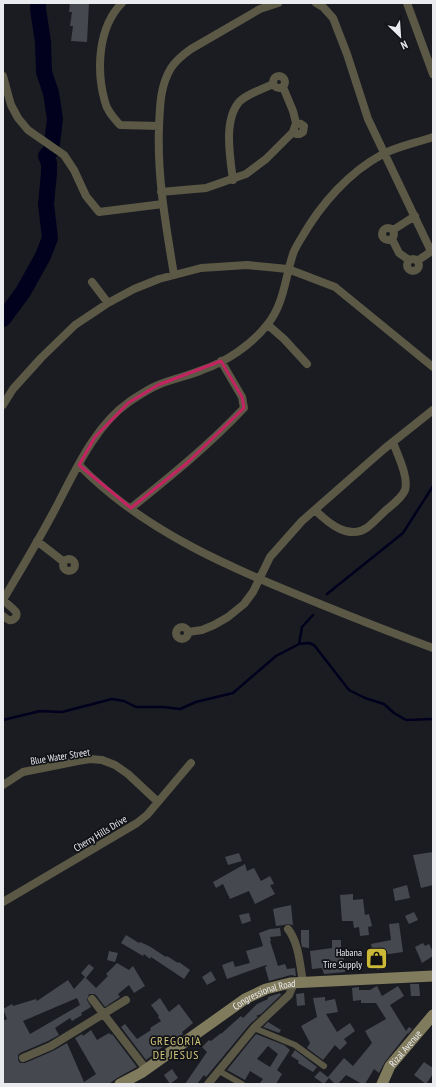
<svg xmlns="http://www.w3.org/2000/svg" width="436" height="1087" font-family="'PT Sans Narrow',sans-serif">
	<rect width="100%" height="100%" fill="#1a1c22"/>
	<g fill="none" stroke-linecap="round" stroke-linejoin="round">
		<path stroke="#01011d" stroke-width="2.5" d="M327 594 403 533 433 486
			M299 644 302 627 313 615
			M3 720 40 711 62 712 112 699 124 701 136 707H163L180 709 196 702 233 693 276 656 299 644 309 643 314 645 349 690 365 698 384 704 394 713 406 720 433 719"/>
		<path stroke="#01011d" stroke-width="16" d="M3 319 23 292 43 256 50 238 46 204 49 173V163L46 156 51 151 55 119 51 93 44 72 43 42 38 9V3"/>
	</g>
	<path fill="#45484e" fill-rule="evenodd" d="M70 3H89L87 42 71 41 73 26H70L72 12H69Z
		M433 852V885L421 888 413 855Z
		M239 853 242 861 228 865 225 857Z
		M245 864 247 871 254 868 261 881 270 876 274 884 270 885 275 894 255 904 249 891 230 899 223 884 216 888 213 882Z
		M407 885 410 898 395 901 393 889Z
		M353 894V900L363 899 365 915 369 914 372 926 368 927 369 935 360 936 359 927 354 928 353 921H342L340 895Z
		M291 905 293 925 288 924 284 925 276 926 273 909Z
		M414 912 418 920 409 924 405 916Z
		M249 913 251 921 242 924 239 915Z
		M399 923 403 952 382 955 385 968 377 970 371 944 391 940 389 924Z
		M280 928 281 936 270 937 271 941H270L278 966 285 964 287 969 295 968 296 976 291 975 269 981 265 967 267 966 266 965 227 979 222 965 233 961 235 967 250 963 246 951 263 946 259 933 270 929Z
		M301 930H309V948L302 947 301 942Z
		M126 935 139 943 140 942 149 946 166 957 167 956 178 963 179 962 190 970 184 979 151 957 150 959 144 954 143 956 121 943Z
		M332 940H341V951H343L345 972 324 974 322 968 312 969 310 951 332 948Z
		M423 943 425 946 429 944 433 952V956L422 963 415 947Z
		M109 951 118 953 115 962 107 960Z
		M117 963 129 970 133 966 145 986 134 993 129 985 118 994 120 997 105 1007 96 995 94 994H89L87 1000 91 1007 81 1013 82 1015 72 1021 70 1018 55 1028 59 1035 48 1041 20 1053 18 1055V1060L20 1063H25L53 1051 67 1043 84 1082 96 1074 75 1038 82 1034 83 1036 91 1030 97 1040 109 1033 111 1035 112 1034 137 1067 117 1078 109 1084H3V1021L7 1019 3 1009 12 1004 13 1006 36 999 37 1001 68 980 74 989 85 977 96 988 108 976 106 974ZM77 998 80 1005 30 1034 23 1021Z
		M89 964 94 968 86 978 81 973Z
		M211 971 216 980 207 985 202 977Z
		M410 984H419L420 996H411Z
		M377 986 382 996 398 986 404 996 390 1005 406 1031 409 1027 412 1029 408 1034 407 1033V1034L385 1062 379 1073 374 1069 365 1084H362L346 1075 338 1084H335L328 1077 344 1058 353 1066 372 1043 365 1031 386 1019 376 1003H361V1000L353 1001 352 988 359 987V990H370Z
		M280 993 281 995 261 1014 256 1016 258 1017 250 1024 206 1077 204 1075 197 1084H185L207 1052 202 1047 209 1040 211 1041 221 1033V1034L241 1016 243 1018 257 1004 268 999V997Z
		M304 993 305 1005 297 1006 296 994Z
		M325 997V1001L335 999 338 1012 326 1014 337 1032 350 1023 355 1031 344 1039 347 1043 340 1050 335 1045 323 1060 307 1048 310 1043 301 1026 317 1017 313 998Z
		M160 998 169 1012 179 1004 193 1023 182 1032 183 1034 152 1054 153 1055 146 1060 121 1027 125 1024 137 1039 151 1030 150 1028 161 1021 158 1017 159 1016 151 1005Z
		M268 1022 281 1030 279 1033 263 1027Z
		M256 1034 284 1045 290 1050 277 1070 282 1074 276 1084H259L263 1079 250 1071 245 1080 227 1070ZM268 1046 278 1054 270 1067 257 1059Z
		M295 1050 317 1067 313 1072 298 1063 299 1061 291 1056Z
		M424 1062 433 1068V1074L426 1084 414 1075Z
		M172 1069 178 1078 170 1084 164 1075Z
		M320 1071 329 1078 324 1084 314 1077Z"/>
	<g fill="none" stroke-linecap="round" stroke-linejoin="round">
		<path stroke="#5b5845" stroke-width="6" d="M254 1028 295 1045 324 1066
			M219 1071 242 1084"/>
		<path stroke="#5b5845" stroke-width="8" d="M122 3C98 27 96 70 105 102 107 111 114 118 120 125L159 126
			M316 3 323 7 333 18 347 54 368 119 430 249 429 253 417 261
			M407 3 433 74
			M3 76 11 105 18 118 28 130 64 155 74 170 86 196 99 212 163 204
			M273 82a6 6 0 1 1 12 0a6 6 0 1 1-12 0Z
			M283 87 293 111 296 123
			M233 180C230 157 223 119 240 101 249 93 263 89 273 84
			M161 192 206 188 246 174 266 159 293 132 296 123 301 124 304 126 303 132 300 134H296L293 132
			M382 234a6 6 0 1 1 12 0a6 6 0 1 1-12 0Z
			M393 230 415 216
			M392 239 399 253 409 260
			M407 265a6 6 0 1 1 12 0a6 6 0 1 1-12 0Z
			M174 275C166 226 157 177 159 127 160 106 160 86 171 68 176 60 184 54 191 49L260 9 278 3
			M92 282 108 303
			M268 325 284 339 307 364
			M3 405 13 389 41 358 75 325 108 303 134 289 159 279 201 268 247 265 288 269 335 287 433 367
			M79 465C144 532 235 570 320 604 357 619 395 634 433 648
			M131 508C171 476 209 445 244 408L242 397 221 361
			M315 510C328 523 349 541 368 527 374 522 380 516 386 510 392 505 402 498 405 490 409 477 397 454 393 442
			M37 541 64 562
			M63 565a6 6 0 1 1 12 0a6 6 0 1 1-12 0Z
			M3 600C20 571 37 543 53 513 73 476 93 427 129 402 138 396 148 389 158 385 172 379 188 376 202 370 226 362 251 345 267 325 284 305 285 278 293 254 295 248 299 242 302 237 321 204 349 172 383 154 399 146 416 143 433 137
			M3 616C5 618 7 619 9 620 14 621 18 616 16 612 14 609 6 603 3 600
			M176 633a6 6 0 1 1 12 0a6 6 0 1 1-12 0Z
			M188 632 202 630 214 625 228 617 244 604 253 592 270 557 302 521 384 449 433 410
			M3 785 23 772 78 761 90 759 102 760 115 765 128 774 158 802
			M3 902 137 823 147 815 191 763
			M288 929C299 943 300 966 303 982
			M92 999 146 1069
			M23 1058 51 1046 126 1000
			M208 1084 254 1028 289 995 292 988 290 983"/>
		<g stroke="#807b5c" stroke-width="11">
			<path id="s1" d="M120 1084 141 1073 245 999 266 989 290 983 433 976"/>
			<path id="s2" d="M382 1084 390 1066 433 1015"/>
		</g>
	</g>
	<path fill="none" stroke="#c42362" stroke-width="3" stroke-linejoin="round" d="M221 361 242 397 244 408 187 463 131 508 79 465 95 437 128 403 158 385Z"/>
	<defs>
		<symbol id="shop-square" viewBox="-11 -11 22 22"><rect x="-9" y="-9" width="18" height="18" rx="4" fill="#cdb938" stroke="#111318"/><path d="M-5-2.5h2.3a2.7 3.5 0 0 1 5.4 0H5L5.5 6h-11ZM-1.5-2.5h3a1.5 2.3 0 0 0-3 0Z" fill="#111"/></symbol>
	</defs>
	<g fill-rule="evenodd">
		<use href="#shop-square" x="364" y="946" width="25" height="25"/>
	</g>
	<g text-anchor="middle" stroke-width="3.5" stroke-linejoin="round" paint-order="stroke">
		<g font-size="10" fill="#eaebef" stroke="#111318">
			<text transform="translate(60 756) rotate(-9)" y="4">Blue Water Street</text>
			<text transform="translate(100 833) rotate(-31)" y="4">Cherry Hills Drive</text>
			<text dy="4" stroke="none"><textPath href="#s1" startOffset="171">Congressional Road</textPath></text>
			<text dy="4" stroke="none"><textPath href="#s2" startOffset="43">Rizal Avenue</textPath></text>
		</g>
		<g font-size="10" fill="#eaebef" stroke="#111318" text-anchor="end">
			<text x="362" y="956">Habana<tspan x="362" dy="12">Tire Supply</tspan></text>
		</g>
		<g font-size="12" letter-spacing="1" fill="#d6c97b" stroke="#111318">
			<text x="176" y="1045">GREGORIA<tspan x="176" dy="14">DE JESUS</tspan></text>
		</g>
	</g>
	<rect width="436" height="1087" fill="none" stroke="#eaebef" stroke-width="8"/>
	<g transform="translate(400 36) rotate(155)" stroke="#111318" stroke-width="3" paint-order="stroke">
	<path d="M0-3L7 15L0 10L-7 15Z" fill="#eaebef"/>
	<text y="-6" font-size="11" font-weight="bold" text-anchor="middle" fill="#eaebef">N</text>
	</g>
</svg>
